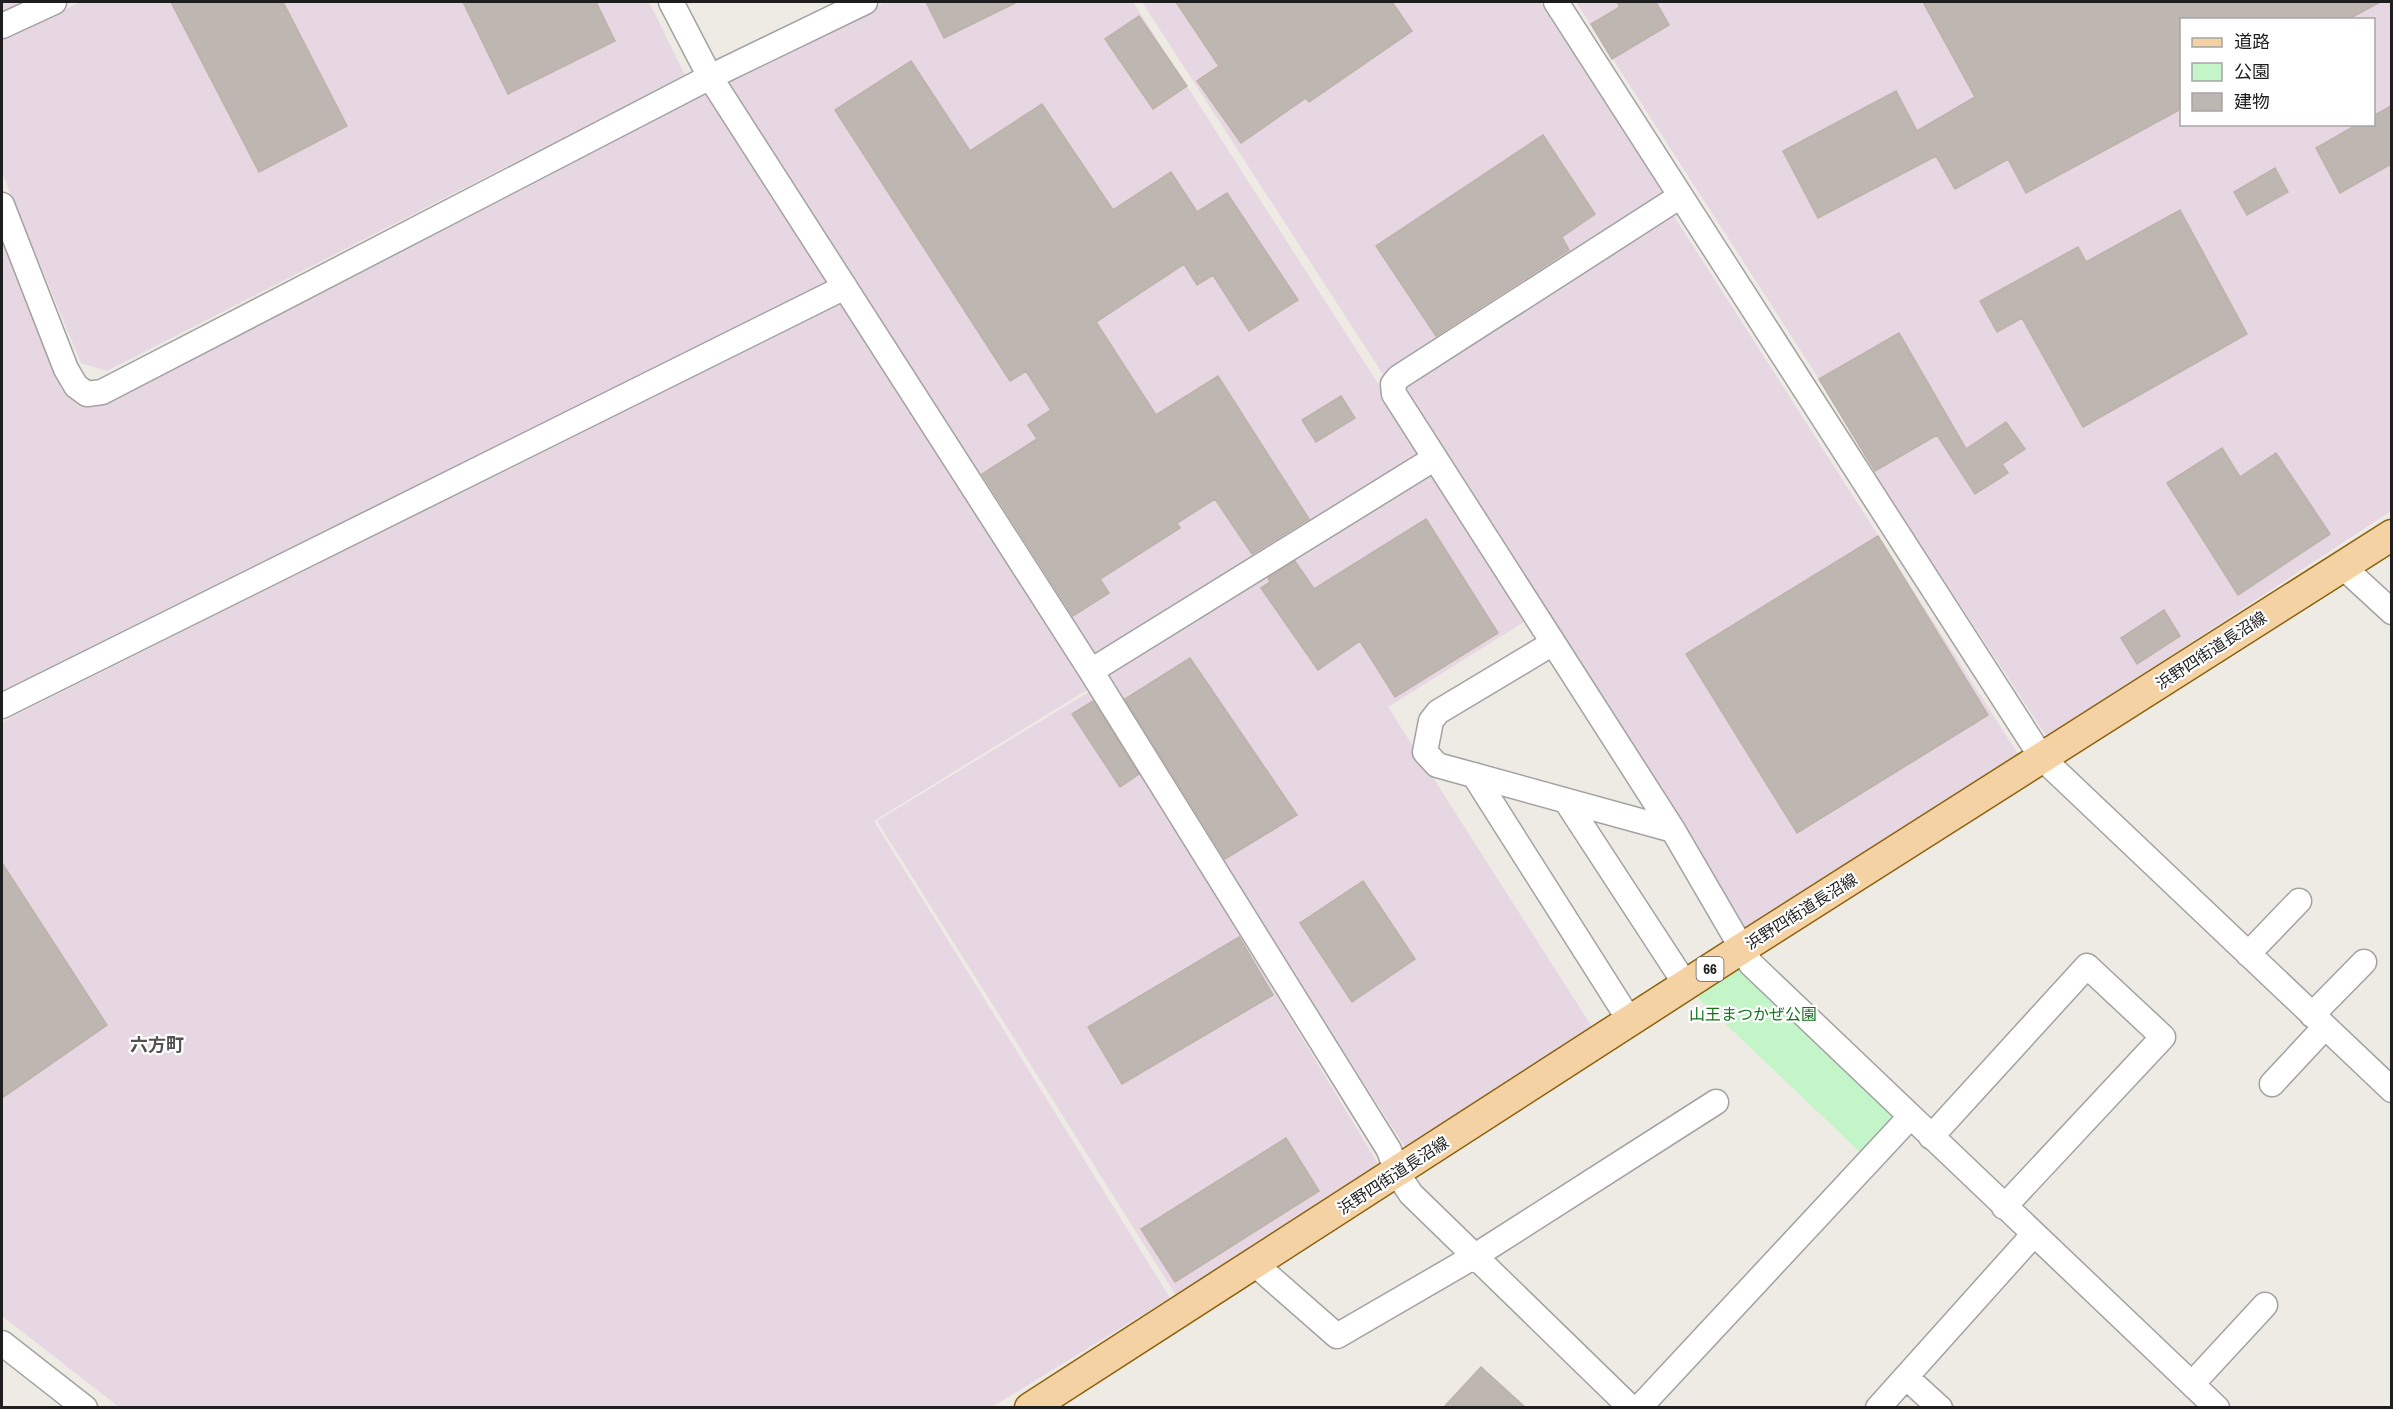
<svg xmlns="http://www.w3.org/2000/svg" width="2393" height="1409" font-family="'Archivo Narrow','Noto Sans JP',sans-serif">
	<rect width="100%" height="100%" fill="#eeebe4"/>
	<path fill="#e6d7e3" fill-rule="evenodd" d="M2 2H27L2 14Z
		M81 2H649L685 75 107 371 81 363 2 173V39Z
		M885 2H1133L1424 455 1096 660 723 80Z
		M1142 2H1540L1664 194 1384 376Z
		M1576 2H2391V511L2047 737 1873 472 1819 379ZM2182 20H2374V124H2182Z
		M707 88 833 284 2 694V230L62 390 91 403Z
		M1672 213 2018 754 1744 931 1402 388Z
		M844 299 1090 688 874 821 1170 1298 992 1407H119L2 1316V722Z
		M1431 472 1527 620 1388 707 1592 1027 1407 1150 1101 674Z
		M1092 690 1380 1167 1177 1297 877 821Z"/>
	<path fill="#c4f5c9" d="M1740 966 1896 1116 1861 1153 1694 994Z"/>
	<path fill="#beb7b1" stroke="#beb2a8" stroke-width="1.5" d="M171 2H283L347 126 259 172Z
		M463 2H596L615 41 508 94Z
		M926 2H1017L944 38Z
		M1176 2H1392L1412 31 1309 102 1306 98 1241 143 1197 81 1219 66Z
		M1617 2H1656L1669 25 1612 59 1591 24 1620 7Z
		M1923 2H2380L2347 20H2181V109L2026 193 2008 159 1955 189 1936 156 1818 218 1783 151 1896 91 1917 131 1975 97Z
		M1139 16 1187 86 1153 109 1105 39Z
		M911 61 970 151 1042 104 1113 210 1171 172 1197 212 1227 193 1298 300 1249 331 1213 275 1197 285 1184 264 1096 322 1156 415 1218 376 1309 519 1252 554 1215 499 1177 523 1180 528 1100 579 1109 593 1073 616 982 474 1037 439 1028 425 1051 410 1026 371 1010 381 835 110Z
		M2391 106V164L2340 193 2316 148 2358 124H2373V116Z
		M1543 135 1595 214 1562 237 1569 250 1436 336 1376 246Z
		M2275 168 2288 192 2247 215 2234 192Z
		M2180 210 2247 334 2083 427 2022 318 1997 332 1980 301 2078 247 2086 262Z
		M1899 333 1966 449 2006 422 2025 449 2002 464 2008 473 1975 494 1937 435 1875 471 1819 379Z
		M1341 396 1355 418 1316 442 1302 420Z
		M2222 448 2240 477 2276 453 2330 534 2238 595 2167 483Z
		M1426 519 1498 633 1395 697 1360 641 1318 670 1261 588 1270 582 1268 578 1295 561 1314 589Z
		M1878 536 1988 715 1797 833 1686 654Z
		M2164 610 2180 636 2137 664 2121 638Z
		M1190 658 1297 815 1225 859 1125 699Z
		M1093 701 1139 774 1120 787 1072 714Z
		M2 863 107 1025 2 1098Z
		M1363 881 1415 959 1352 1002 1300 923Z
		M1239 937 1273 995 1122 1084 1088 1027Z
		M1286 1138 1319 1191 1175 1282 1141 1229Z
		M1481 1367 1525 1407H1444Z"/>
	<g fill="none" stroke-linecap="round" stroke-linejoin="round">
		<defs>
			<path id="minor" d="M671 2 710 77 1091 671 1389 1150 1397 1173 1411 1194 1631 1408
				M1556 2 2042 758 2392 1090
				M2 26 54 2
				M1679 197 1399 377 1393 384 1394 394 1673 830 1751 964 2217 1408
				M2 205 66 369 76 386 87 394 102 392 710 77 865 2
				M2342 566 2392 612
				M1553 643 1438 712 1431 721 1425 752 1437 765 1673 830
				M1091 671 1435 458
				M2 706 845 287
				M1474 775 1630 1021
				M1566 801 1686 985
				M2248 954 2299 901
				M2312 1015 2364 962
				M2272 1084 2325 1027
				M1931 1137 2087 966 2163 1037 2004 1207
				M1255 1264 1337 1336 1475 1256 1716 1102
				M2 1343 85 1408
				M1906 1377 1940 1408
				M2192 1384 2265 1305
				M1639 1408 1910 1117
				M1878 1408 2034 1234"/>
			<path id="major" d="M1030 1408 1741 949 2392 535"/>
		</defs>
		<use href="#minor" stroke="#a2a2a2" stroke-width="27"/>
		<use href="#major" stroke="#8c620c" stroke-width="33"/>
		<use href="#minor" stroke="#fff" stroke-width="24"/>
		<use href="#major" stroke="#f4d2a3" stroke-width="30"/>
	</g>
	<g text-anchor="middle" stroke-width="4.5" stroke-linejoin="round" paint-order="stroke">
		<rect fill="#fff" stroke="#626262" stroke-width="1.5" x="1696.5" y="957" width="27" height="24" rx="4.5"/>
		<g font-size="15" font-weight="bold" fill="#1e1e1e">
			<text x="1710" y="974">66</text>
		</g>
		<g font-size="16" fill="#1e1e1e" stroke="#fff">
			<text transform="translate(2211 650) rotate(-33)" y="6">浜野四街道長沼線</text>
			<text transform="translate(1801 911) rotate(-32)" y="6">浜野四街道長沼線</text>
			<text transform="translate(1393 1175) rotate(-33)" y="6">浜野四街道長沼線</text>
		</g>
		<g font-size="16" fill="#14731c" stroke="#fff">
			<text x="1753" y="1020">山王まつかぜ公園</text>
		</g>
		<g font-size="18" font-weight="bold" fill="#515151" stroke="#fff">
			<text x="157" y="1051">六方町</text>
		</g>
	</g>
	<rect width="2393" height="1409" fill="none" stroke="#1e1e1e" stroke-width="6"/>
	<rect x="2180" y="18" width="195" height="108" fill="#ffffff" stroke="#a5a5a5" stroke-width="1.5"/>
	<rect x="2192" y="38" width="30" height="9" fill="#f4d2a3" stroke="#a5a5a5" stroke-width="1.5"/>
	<text x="2234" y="48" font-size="18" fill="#1e1e1e">道路</text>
	<rect x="2192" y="63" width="30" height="18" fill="#c4f5c9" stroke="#a5a5a5" stroke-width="1.5"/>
	<text x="2234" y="78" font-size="18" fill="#1e1e1e">公園</text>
	<rect x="2192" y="93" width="30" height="18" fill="#beb7b1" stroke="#a5a5a5" stroke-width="1.5"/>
	<text x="2234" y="108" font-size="18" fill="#1e1e1e">建物</text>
</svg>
